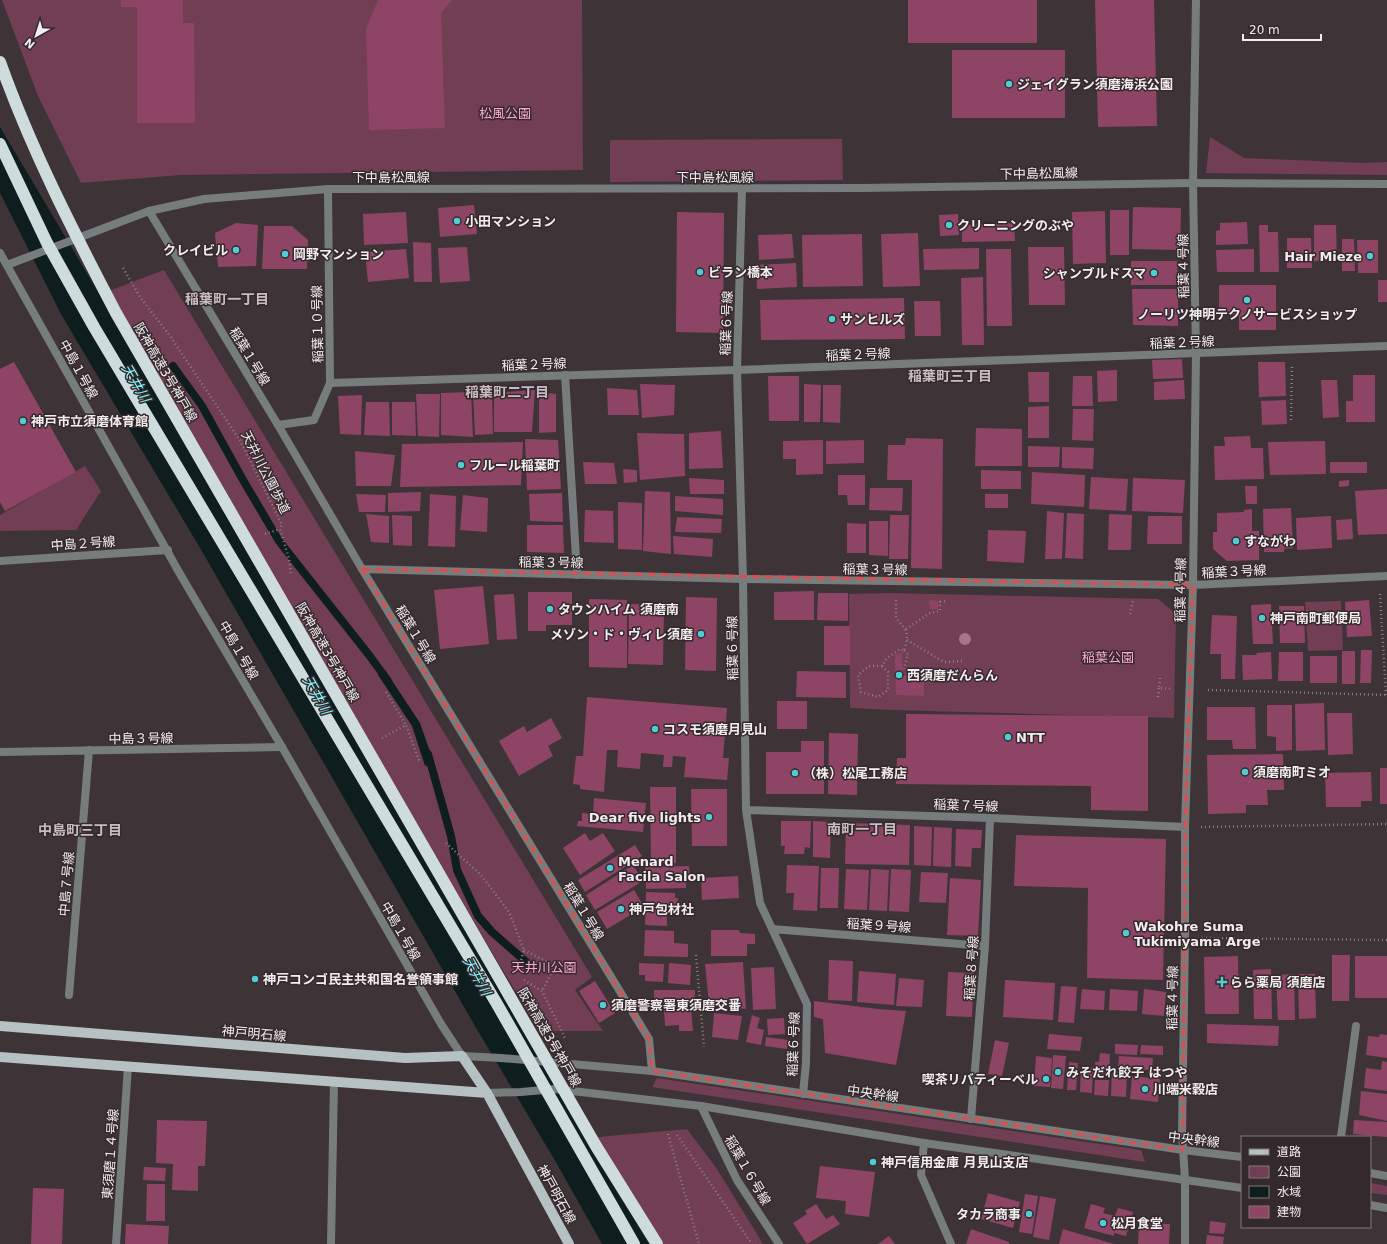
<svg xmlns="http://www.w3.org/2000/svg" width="1387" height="1244" font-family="'DejaVu Sans','Noto Sans JP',sans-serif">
	<rect width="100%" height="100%" fill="#3e3437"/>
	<path fill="#723e54" d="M2 0H582L583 170 181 175 81 183 38 96Z
		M1210 137 1244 158 1363 163 1387 162V175L1206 173Z
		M842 139 843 180 610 182V140Z
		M164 270 592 977 575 990 603 1031H539L101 294Z
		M85 466 101 491 76 530 0 531V515Z
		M889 593 1158 599 1176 614 1174 718 893 710 850 708 849 594Z
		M1341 601 1343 650 1308 651 1305 602Z
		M657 1078 1141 1150 1145 1162 652 1087Z
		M687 1129 717 1169 763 1244H652L587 1138Z
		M1370 1183 1387 1186V1195L1370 1193Z"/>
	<path fill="#0e1d1e" d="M0 127 98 292 593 1153 649 1244H602L557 1164 475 1026 203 553 62 316 0 193Z
		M385 670 420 723 434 763 425 766 412 726 378 675Z"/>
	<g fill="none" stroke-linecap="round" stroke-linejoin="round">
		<path stroke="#0e1d1e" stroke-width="8" d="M173 366 202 406 243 480 279 541 369 655 388 681
			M428 754 451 836 457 870 478 916 492 932 531 966"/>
	</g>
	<path fill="#8e4565" d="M121 0H183V23H194L195 123H137V7H121Z
		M378 0H452L441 13 445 128 369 130 366 29Z
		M908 0H1037V43H908Z
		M1095 0H1154L1157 126 1098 127Z
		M952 50H1065V118H952Z
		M474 205 477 234 440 237 438 208Z
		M1133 207 1181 208 1180 250 1132 249Z
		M1110 210H1129V255H1110Z
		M1105 211 1106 263 1073 264 1072 212Z
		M406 212 408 243 364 245 363 214Z
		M677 212 724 213 723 333 676 332Z
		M958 214 959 235 940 236 939 215Z
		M1247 222 1248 244 1216 245V231L1220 230V223Z
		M236 223 258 225 256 266 218 267 215 233Z
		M1014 223 1015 241 962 242V225Z
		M1259 225H1268V232H1278L1279 272H1260Z
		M1314 225H1336L1337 260 1314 261Z
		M264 226H292L308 240 307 269H262Z
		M918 233 920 286 883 287 881 234Z
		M792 234 794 258 759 260 758 235Z
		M862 234 863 286 803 287 802 235Z
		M1287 238H1311L1312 268H1287Z
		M1342 239H1354L1355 271H1342Z
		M1357 240H1378V273H1358Z
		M413 242 431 243 432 282H414Z
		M467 247 470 281 440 283 438 248Z
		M1028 247H1064L1065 305H1029Z
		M979 248V269L924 270 923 249Z
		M406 249 409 278 368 282 365 252Z
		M986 249H1011L1012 326H987Z
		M1254 249V272H1217L1216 250Z
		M1131 261H1177L1178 285H1131Z
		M796 263 797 287 757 289 756 265Z
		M983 277 984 345H962L961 278Z
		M1378 280H1387V302H1378Z
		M1219 285H1276V330H1239V315H1219Z
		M1132 289H1178V326L1133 325Z
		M904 298 905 339 761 340 760 300Z
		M914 301H940L941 336H915Z
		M1182 359 1183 378 1153 379 1152 360Z
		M14 362 76 472 5 511 0 502V369Z
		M1258 362H1285L1286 396 1259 397Z
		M1117 370V401L1098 402 1097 371Z
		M1028 372H1049V402H1029Z
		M1353 375H1375V422H1346V401H1353Z
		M768 376H799V421H769Z
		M1073 376H1092L1093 406H1072Z
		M1184 380 1185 399 1154 400V382Z
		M1321 380H1337L1339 417 1323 418Z
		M640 384 675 385 674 415 642 418Z
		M804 384 821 385 820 422H804Z
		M823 385H841L840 423 823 422Z
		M607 388 637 390 639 415H608Z
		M535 390 532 432H494V393Z
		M471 392 473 437 441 435V393Z
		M473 392 492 393 493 434 475 435Z
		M539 392 556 394V432L539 433Z
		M416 394H440L439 437 418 436Z
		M362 395 361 435 340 434 338 396Z
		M1286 400 1287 424 1262 425 1261 401Z
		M366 402H389L390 436 364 435Z
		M392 402H415L416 436 392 435Z
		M1049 406V438H1028V407Z
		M1073 409H1094L1093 441 1072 440Z
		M976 428 1022 429V466H975Z
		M721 431 723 468 689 469V433Z
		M637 433 684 434 685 476 640 480Z
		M1250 436 1251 448H1263L1264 479 1215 480 1214 446H1225L1224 437Z
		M906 438 943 439 942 569 911 568 912 480H887L888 445H905Z
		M525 439 558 440 561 489 527 490Z
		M823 440V474L796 475V459H783V441Z
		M864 440V463L826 464V441Z
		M1325 441 1326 474 1270 475 1268 442Z
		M523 442 521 485 400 487 402 444Z
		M1028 446 1060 447 1059 467H1028Z
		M1062 447 1094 448 1093 469 1062 468Z
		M355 451 395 455 391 486H356Z
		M583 462 614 463 617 484H585Z
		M1330 462H1367V473H1330Z
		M623 469 637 470V482L624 483Z
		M981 470 1021 471V489H981Z
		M1032 472 1085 475 1084 507 1031 504Z
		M838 475H865V505H848L847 495H838Z
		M1091 477 1128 479 1126 511 1089 509Z
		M689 478 724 480V494H690Z
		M1133 478 1185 480 1183 513 1132 511Z
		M1349 480V486L1339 487V481Z
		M1245 486H1257V504H1246Z
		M870 488H903L902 511 869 510Z
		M1387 489V534L1358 535 1355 491Z
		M645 491 670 492 671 554 643 551Z
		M421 492 420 511 388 512V493Z
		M562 493 563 522 530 521 529 494Z
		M356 494 386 495 385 512H359Z
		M430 494 456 496 455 547 428 546Z
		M985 494H1008V508H985Z
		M463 495 488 498 487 532 460 530Z
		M675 496 723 499V515L675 511Z
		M618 502 642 503V550L618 549Z
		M1291 508 1293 548 1284 549V552H1264L1263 509Z
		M1252 509V531H1259V560L1227 561 1213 549V532H1217V513L1244 512V510Z
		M585 510 613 511 614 543 584 542Z
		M1047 511 1064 513 1062 559H1045Z
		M1067 513 1084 514 1083 559 1065 558Z
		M366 514 389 516V543L371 542Z
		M1109 514 1132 515 1131 550H1108Z
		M392 515 412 516V546L393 545Z
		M890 515H909L908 559H889Z
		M1148 516H1182V544H1147Z
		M1331 516 1332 548 1297 550 1296 518Z
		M677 517 722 519 721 533 675 532Z
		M1352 519 1353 539 1337 540 1336 520Z
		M869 521H888V556L869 555Z
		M847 523 866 524V553H847Z
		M527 525H563L564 553 527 552Z
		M988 530 1026 531 1024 563 987 561Z
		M673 536 713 539 712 557 674 554Z
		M483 586 489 644 440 649 434 590Z
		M814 591V620H774V592Z
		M528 592H572V625H546V631H528Z
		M818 593H848V621L817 620Z
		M514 594 517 639 497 640 494 595Z
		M686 597 717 598 716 671 685 670Z
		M589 599 627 600V668L589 667Z
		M929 600 938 601V609H930Z
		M1369 600 1372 636 1347 637 1345 602Z
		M629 604 664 605 663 665 628 664Z
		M1271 604 1273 644H1253L1251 605Z
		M1279 606H1304L1305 643H1280Z
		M1212 615 1237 616 1235 679H1221V654H1210Z
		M824 626H850V665H824Z
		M1361 650H1372L1371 683H1360Z
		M1342 651H1355V684H1342Z
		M1271 652 1272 679 1243 680 1242 655H1257L1256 653Z
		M1279 652H1303V681H1278Z
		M902 653 903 676 924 677V696L896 695 895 654Z
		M1310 656H1337V683H1310Z
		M797 671 846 672V698L796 697Z
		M587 697 727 708 723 758H729L727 780 684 777 686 757 673 756 672 767H663L664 755 641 753 640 769 617 767 618 750H607L604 792 580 789V785L573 784 576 756H583Z
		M777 701H807V729H777Z
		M1324 703 1325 750 1296 751 1295 704Z
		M1267 705H1292V750L1276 751V737L1267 736Z
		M1207 707H1255L1256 749H1233L1232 740H1207Z
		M1327 713H1352L1353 754 1328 755Z
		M906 714 1148 716V811L1091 810V786L896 784 897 758H906Z
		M551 718 562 738 548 746 553 756 519 776 499 741 524 726 527 732Z
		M829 733 858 734 857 795 828 794Z
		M801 741H824V794H766V752H801Z
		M1283 754 1284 790H1267L1268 805H1246V813L1208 814 1207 755Z
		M1380 768H1387V804H1380Z
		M1371 772 1372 801H1361V807H1326L1325 773Z
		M650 787H676V863H651Z
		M691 789H727V846H692Z
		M594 798 646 803 643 832 577 826 578 821H582V813L593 814Z
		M781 821H811L810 848 805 847 804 854H784L785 846H781Z
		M813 821 831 822 830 858 813 857Z
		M846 823 910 825 909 865 845 864Z
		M914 826 932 827 931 866 914 865Z
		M934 827 952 828 951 867 933 866Z
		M956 829 982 830 981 848H972L971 867 955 866Z
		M585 833 590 841 603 833 615 851 580 875 563 848Z
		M1016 835 1166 839 1163 980 1087 978 1088 888 1014 886Z
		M635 845 642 856 585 892 578 880Z
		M633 865 643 881 595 910 586 895Z
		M787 865 819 866 817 911 793 910 794 893H786Z
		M689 866 690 878 686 879V888L646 889 645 867Z
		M821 868H839L838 908H820Z
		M846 869 869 870 867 910 844 909Z
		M871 869 889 870 887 911 869 910Z
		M891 869 911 870 909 912 889 911Z
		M921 872 948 873 946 903 919 902Z
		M738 876 739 898 702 900 701 878Z
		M950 878 981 880 978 936 947 935Z
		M634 890 644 907 607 929 597 912Z
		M646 892 675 893V898H678L677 914H667V926L645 925Z
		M645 930 674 931V943L688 944V957L644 956Z
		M711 930H739L740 933 755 934V944H747V956H711Z
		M1332 955H1350L1349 1001H1332Z
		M1238 956 1239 1014H1205L1204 957Z
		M1355 956H1387V998H1355Z
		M829 960 853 961 852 1001 828 1000Z
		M743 962 746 1009 709 1004 705 964Z
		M639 963 664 964 663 982 645 981V975H639Z
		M669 963 691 965 690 985 668 983Z
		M774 967 776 1009 753 1010 751 968Z
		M1271 969 1272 1019H1254L1253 970Z
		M859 971 896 974 894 1005 857 1002Z
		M948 972 974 973 972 1017 946 1016Z
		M1294 974 1295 1020H1278L1276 975Z
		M1298 974H1315L1316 1018 1299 1019Z
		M899 978 924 980 922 1007 896 1006Z
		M1005 980 1055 983 1053 1020 1003 1017Z
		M595 981 615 1013 599 1023 579 991Z
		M1061 986 1077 987 1074 1023 1058 1022Z
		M1082 989 1105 991 1104 1010 1080 1009Z
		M1110 989 1138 991 1137 1011 1109 1010Z
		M1144 989 1166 992 1164 1016 1142 1014Z
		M654 990H695L694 1006H654Z
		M814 1001 878 1009 906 1011 896 1065 825 1053 823 1019 814 1017Z
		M691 1008 693 1031H679V1025L665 1026 664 1010Z
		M714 1013 742 1016 738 1040 712 1037Z
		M752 1015 760 1018 757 1028 764 1030 761 1045 746 1042Z
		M784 1018 785 1034 768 1035 767 1019Z
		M1207 1024 1279 1026 1278 1046 1207 1043Z
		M1049 1034 1082 1037 1080 1051 1047 1049Z
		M1380 1034 1387 1035V1058L1366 1055 1368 1036 1379 1037Z
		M766 1037 788 1040 787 1049 765 1046Z
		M995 1040 1009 1043 1002 1076 988 1074Z
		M1115 1044 1138 1045 1137 1055 1115 1054Z
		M1141 1045 1163 1046V1055L1140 1054Z
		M1100 1053 1110 1054 1109 1077 1095 1076V1062H1099Z
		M1053 1055 1066 1056 1063 1089 1051 1088Z
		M1036 1056 1052 1058 1050 1087 1034 1086Z
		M1119 1056 1153 1058 1152 1070 1118 1068Z
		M1382 1061 1387 1062V1091L1364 1088 1366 1068 1381 1070Z
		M1069 1062 1078 1063 1076 1090H1067Z
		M1081 1067H1093L1092 1093 1080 1092Z
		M1112 1071 1127 1072 1126 1097 1111 1096Z
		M1132 1076 1160 1079 1158 1102 1130 1099Z
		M1095 1080H1109L1108 1096 1094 1095Z
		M1361 1091 1387 1094V1121L1359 1115Z
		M157 1120 207 1121 205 1166H198V1191L172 1190 173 1164 156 1163Z
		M1354 1120 1387 1122V1137L1353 1134Z
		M820 1166 875 1172 869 1217 845 1214 846 1201 816 1198Z
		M144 1167 166 1168 165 1181 143 1180Z
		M147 1184H165V1221H146Z
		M33 1188 64 1189 62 1244H31Z
		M988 1193 1020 1202 1013 1228 981 1219Z
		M1025 1194 1038 1196 1032 1234 1019 1232Z
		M1040 1196 1056 1199 1049 1240 1033 1237Z
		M816 1204 826 1219 833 1215 840 1224 807 1244 793 1223 807 1214 805 1211Z
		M1091 1204 1105 1208 1103 1213 1115 1216 1118 1208 1133 1212 1126 1236 1114 1233V1236L1084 1228Z
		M1210 1221 1226 1223 1224 1234 1209 1233Z
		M1139 1223 1170 1224 1169 1244H1138Z
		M126 1224 169 1226 168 1244H125Z
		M971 1229 1009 1242V1244H966Z
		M1063 1229 1114 1244H1059Z
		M1207 1235 1224 1237 1223 1244H1206Z
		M889 1236 895 1244H878Z"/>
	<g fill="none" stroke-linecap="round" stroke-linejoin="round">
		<path stroke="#8a8184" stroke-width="2.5" stroke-dasharray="1 3" stroke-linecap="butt" d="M123 268 140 297 170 336 241 442 282 525 280 529 289 559 291 575
			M1291 420 1292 366
			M265 534 280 529
			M1380 594 1386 695
			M1130 614 1133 601
			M906 629 930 613 940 611V602L946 601
			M907 640 944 662 964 661
			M904 651 908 654 904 669
			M882 666 888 672V690L878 697 861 692 858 675 869 666H882L887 658 900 649 904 651C909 634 908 631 896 618V598
			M1160 678 1159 688 1172 689
			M1208 690 1387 695
			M386 692 406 725
			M1158 697 1159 688
			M382 738 406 725 420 763
			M1201 827 1387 824
			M446 843 481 875 509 912 524 950 518 971
			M1202 938 1387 940
			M524 950 555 966 542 991
			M696 955 704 1047
			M524 980 542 991 565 1038
			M668 1134 699 1244
			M677 1135 752 1244"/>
		<path stroke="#777d7d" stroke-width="8" d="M742 189 737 370 743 579 746 810 760 903 807 1004 806 1063 803 1094
			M565 375 577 575
			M746 810 990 818 1185 827
			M772 929 985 946
			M971 1119 985 946 990 818
			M924 1143 921 1175 951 1244"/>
		<path stroke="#777d7d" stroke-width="8" d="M149 211 278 425 362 569 649 1039 652 1071
			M330 383 737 370 1387 346
			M278 425 314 420 330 383 328 189
			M0 561 168 550
			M362 569 743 579 1193 585 1387 576
			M0 752 282 747
			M69 995 89 750
			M701 1106 737 1180 779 1244
			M1341 1137 1356 1026
			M116 1244 128 1066
			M331 1244 334 1082
			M1185 1244V1179L1182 1133 1185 938V827L1193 585 1196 353 1193 183 1196 0"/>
		<path stroke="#777d7d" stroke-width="8" d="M0 253 180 574 282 747 441 1024 462 1056 501 1058 652 1071 1183 1150 1242 1157
			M7 265 149 211 204 199 328 189 862 188 1193 183 1387 184
			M487 1093 521 1092 555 1089 701 1106 924 1143 1242 1188
			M1370 1173 1387 1176
			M1370 1205 1387 1208"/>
		<path stroke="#b5c1c2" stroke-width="10" d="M0 1026 405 1058 462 1056 487 1093 569 1244
			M0 1057 487 1093"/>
		<path stroke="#cedcdd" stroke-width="12" d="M0 62C31 149 73 231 116 313L596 1146 657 1244
			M0 144 47 243 94 327 497 1004 634 1244"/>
	</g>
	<circle fill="#a87488" cx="965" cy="639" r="6"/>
	<path fill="none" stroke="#dc4f50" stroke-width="3" stroke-dasharray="8 5" stroke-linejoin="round" d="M362 569 1193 585 1185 827 1183 1150 652 1071 649 1039Z"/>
	<g fill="#51ccd3" stroke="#342a2d" stroke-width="1.5">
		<circle cx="1009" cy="84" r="4"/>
		<circle cx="457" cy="221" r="4"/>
		<circle cx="949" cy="225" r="4"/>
		<circle cx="236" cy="250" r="4"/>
		<circle cx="285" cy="254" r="4"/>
		<circle cx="1370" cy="256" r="4"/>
		<circle cx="700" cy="272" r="4"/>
		<circle cx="1154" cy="273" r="4"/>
		<circle cx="1247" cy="300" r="4"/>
		<circle cx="832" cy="319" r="4"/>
		<circle cx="23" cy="421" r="4"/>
		<circle cx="461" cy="465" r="4"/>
		<circle cx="1236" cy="541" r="4"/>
		<circle cx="550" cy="609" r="4"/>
		<circle cx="1262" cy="618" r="4"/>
		<circle cx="701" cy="634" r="4"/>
		<circle cx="899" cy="675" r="4"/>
		<circle cx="655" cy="729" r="4"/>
		<circle cx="1008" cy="737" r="4"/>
		<circle cx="1245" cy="772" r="4"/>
		<circle cx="795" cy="773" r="4"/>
		<circle cx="709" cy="817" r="4"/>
		<circle cx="610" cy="868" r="4"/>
		<circle cx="621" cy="909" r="4"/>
		<circle cx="1126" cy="933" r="4"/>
		<circle cx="255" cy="979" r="4"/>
		<path d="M1220 976h4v4h4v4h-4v4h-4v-4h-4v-4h4z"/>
		<circle cx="603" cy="1005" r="4"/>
		<circle cx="1058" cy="1072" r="4"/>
		<circle cx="1046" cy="1079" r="4"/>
		<circle cx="1145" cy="1089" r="4"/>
		<circle cx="873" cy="1162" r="4"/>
		<circle cx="1029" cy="1214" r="4"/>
		<circle cx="1103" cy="1223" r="4"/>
	</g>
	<g text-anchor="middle" stroke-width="3" stroke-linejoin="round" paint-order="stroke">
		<g font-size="13" font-weight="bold" fill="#f4edef" stroke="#342a2d" text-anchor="start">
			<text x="1017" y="89">ジェイグラン須磨海浜公園</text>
			<text x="465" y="226">小田マンション</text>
			<text x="957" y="230">クリーニングのぶや</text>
			<text x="228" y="255" text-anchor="end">クレイビル</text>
			<text x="293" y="259">岡野マンション</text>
			<text x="1362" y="261" text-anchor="end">Hair Mieze</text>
			<text x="708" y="277">ビラン橋本</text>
			<text x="1146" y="278" text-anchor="end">シャンブルドスマ</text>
			<text x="1247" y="319" text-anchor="middle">ノーリツ神明テクノサービスショップ</text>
			<text x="840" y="324">サンヒルズ</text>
			<text x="31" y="426">神戸市立須磨体育館</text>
			<text x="469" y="470">フルール稲葉町</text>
			<text x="1244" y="546">すながわ</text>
			<text x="558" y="614">タウンハイム 須磨南</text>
			<text x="1270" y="623">神戸南町郵便局</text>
			<text x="693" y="639" text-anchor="end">メゾン・ド・ヴィレ須磨</text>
			<text x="907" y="680">西須磨だんらん</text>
			<text x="663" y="734">コスモ須磨月見山</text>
			<text x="1016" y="742">NTT</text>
			<text x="1253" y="777">須磨南町ミオ</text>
			<text x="803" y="778">（株）松尾工務店</text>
			<text x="701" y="822" text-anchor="end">Dear five lights</text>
			<text x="618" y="866">Menard<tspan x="618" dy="15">Facila Salon</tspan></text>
			<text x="629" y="914">神戸包材社</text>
			<text x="1134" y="931">Wakohre Suma<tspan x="1134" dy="15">Tukimiyama Arge</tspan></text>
			<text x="263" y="984">神戸コンゴ民主共和国名誉領事館</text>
			<text x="1230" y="987">らら薬局 須磨店</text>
			<text x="611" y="1010">須磨警察署東須磨交番</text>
			<text x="1066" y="1077">みそだれ餃子 はつや</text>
			<text x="1038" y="1084" text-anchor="end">喫茶リバティーベル</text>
			<text x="1153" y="1094">川端米穀店</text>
			<text x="881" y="1167">神戸信用金庫 月見山支店</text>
			<text x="1021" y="1219" text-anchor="end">タカラ商事</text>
			<text x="1111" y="1228">松月食堂</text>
		</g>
		<g font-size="13" fill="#fea8ca" stroke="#342a2d">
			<text x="505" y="118">松風公園</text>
			<text x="1108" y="662">稲葉公園</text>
			<text x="544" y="972">天井川公園</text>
		</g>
		<g font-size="13" fill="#f4edef" stroke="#342a2d">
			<text transform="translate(1039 173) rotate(-1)" y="5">下中島松風線</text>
			<text x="391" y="182">下中島松風線</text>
			<text x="715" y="182">下中島松風線</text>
			<text transform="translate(1183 266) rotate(-91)" y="5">稲葉４号線</text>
			<text transform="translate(726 323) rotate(-88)" y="5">稲葉６号線</text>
			<text transform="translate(317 324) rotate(-91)" y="5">稲葉１０号線</text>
			<text transform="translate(1182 342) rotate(-2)" y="5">稲葉２号線</text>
			<text transform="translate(858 354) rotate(-2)" y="5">稲葉２号線</text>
			<text transform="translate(250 356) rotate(59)" y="5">稲葉１号線</text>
			<text transform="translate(534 364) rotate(-2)" y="5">稲葉２号線</text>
			<text transform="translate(79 369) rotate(61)" y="5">中島１号線</text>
			<text transform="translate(166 372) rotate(60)" y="5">阪神高速3号神戸線</text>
			<text transform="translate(266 472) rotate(63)" y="5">天井川公園歩道</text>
			<text transform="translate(83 543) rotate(-4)" y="5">中島２号線</text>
			<text transform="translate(551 562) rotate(1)" y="5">稲葉３号線</text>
			<text transform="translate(875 569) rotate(1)" y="5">稲葉３号線</text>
			<text transform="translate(1234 571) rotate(-3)" y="5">稲葉３号線</text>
			<text transform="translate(1180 590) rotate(-89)" y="5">稲葉４号線</text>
			<text transform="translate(416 634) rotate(59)" y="5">稲葉１号線</text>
			<text transform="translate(732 648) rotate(-91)" y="5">稲葉６号線</text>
			<text transform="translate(239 650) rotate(60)" y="5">中島１号線</text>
			<text transform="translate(328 652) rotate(60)" y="5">阪神高速3号神戸線</text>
			<text transform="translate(141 738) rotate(-1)" y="5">中島３号線</text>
			<text transform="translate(966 805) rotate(2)" y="5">稲葉７号線</text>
			<text transform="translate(66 884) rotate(-85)" y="5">中島７号線</text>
			<text transform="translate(584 911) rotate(59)" y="5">稲葉１号線</text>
			<text transform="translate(879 925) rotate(4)" y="5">稲葉９号線</text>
			<text transform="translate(401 931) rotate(60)" y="5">中島１号線</text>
			<text transform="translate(971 968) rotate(-86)" y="5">稲葉８号線</text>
			<text transform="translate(1172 998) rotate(-89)" y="5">稲葉４号線</text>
			<text transform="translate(254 1033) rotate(5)" y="5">神戸明石線</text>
			<text transform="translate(550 1037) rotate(60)" y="5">阪神高速3号神戸線</text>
			<text transform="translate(793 1044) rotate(-88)" y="5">稲葉６号線</text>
			<text transform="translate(873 1093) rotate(8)" y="5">中央幹線</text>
			<text transform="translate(1194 1139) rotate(7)" y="5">中央幹線</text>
			<text transform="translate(110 1154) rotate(-86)" y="5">東須磨１４号線</text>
			<text transform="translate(748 1170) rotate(60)" y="5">稲葉１６号線</text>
			<text transform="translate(557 1194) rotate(61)" y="5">神戸明石線</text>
		</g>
		<g font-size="14" font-weight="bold" fill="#c9bcc0" stroke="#342a2d">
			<text x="227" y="304">稲葉町一丁目</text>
			<text x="950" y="381">稲葉町三丁目</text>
			<text x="507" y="397">稲葉町二丁目</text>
			<text x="862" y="834">南町一丁目</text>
			<text x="80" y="835">中島町三丁目</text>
		</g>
		<g font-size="14" font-style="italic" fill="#7ff7fe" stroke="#342a2d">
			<text transform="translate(136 383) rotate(60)" y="5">天井川</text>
			<text transform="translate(317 695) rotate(60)" y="5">天井川</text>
			<text transform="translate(477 976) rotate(61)" y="5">天井川</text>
		</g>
	</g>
	<rect x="1241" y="1136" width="130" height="92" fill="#342a2d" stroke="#81787b"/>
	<rect x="1249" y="1149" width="20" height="6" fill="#b5c1c2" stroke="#81787b"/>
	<text x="1277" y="1156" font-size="12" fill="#f4edef">道路</text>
	<rect x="1249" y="1166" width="20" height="12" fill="#723e54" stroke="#81787b"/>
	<text x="1277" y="1176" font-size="12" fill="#f4edef">公園</text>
	<rect x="1249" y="1186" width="20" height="12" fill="#0e1d1e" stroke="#81787b"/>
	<text x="1277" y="1196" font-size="12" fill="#f4edef">水域</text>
	<rect x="1249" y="1206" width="20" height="12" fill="#8e4565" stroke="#81787b"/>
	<text x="1277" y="1216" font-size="12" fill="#f4edef">建物</text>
	<g transform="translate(36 36) rotate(219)" stroke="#342a2d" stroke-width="3" paint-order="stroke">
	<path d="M0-3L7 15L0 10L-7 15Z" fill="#f4edef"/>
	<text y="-6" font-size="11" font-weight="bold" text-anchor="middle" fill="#f4edef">N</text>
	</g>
	<path d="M1243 34v6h78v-6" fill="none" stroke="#f4edef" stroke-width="2"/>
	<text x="1249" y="34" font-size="12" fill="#f4edef" stroke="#342a2d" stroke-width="3" paint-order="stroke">20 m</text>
</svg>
